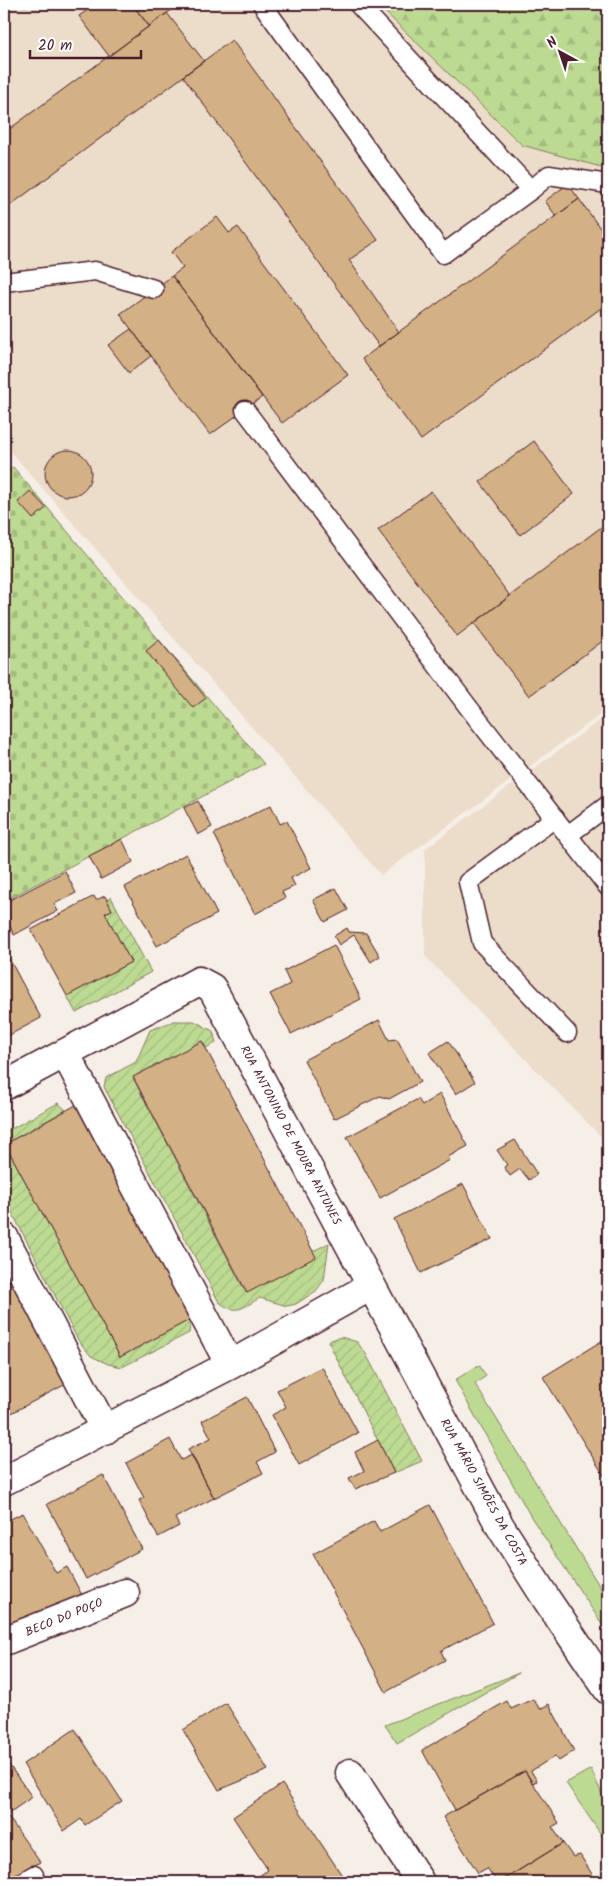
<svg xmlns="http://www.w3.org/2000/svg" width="612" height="1886" font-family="Kalam,sans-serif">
	<defs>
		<pattern id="forest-firs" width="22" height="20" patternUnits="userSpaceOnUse" patternTransform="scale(1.25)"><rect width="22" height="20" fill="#bdda92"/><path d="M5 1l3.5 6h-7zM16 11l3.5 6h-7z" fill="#a4bb7e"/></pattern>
		<pattern id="cemetery-stones" width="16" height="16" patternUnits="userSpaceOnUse" patternTransform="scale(1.25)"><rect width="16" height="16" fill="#bdda92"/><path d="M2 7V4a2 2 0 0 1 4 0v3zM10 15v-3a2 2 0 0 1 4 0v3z" fill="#a4bb7e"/></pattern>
		<pattern id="garden-furrows" width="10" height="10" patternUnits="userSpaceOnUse" patternTransform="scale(1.25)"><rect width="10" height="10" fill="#bdda92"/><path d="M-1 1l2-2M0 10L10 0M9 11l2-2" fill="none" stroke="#a4bb7e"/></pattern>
	</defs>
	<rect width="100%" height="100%" fill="#f6efe7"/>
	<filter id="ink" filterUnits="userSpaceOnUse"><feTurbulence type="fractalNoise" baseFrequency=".02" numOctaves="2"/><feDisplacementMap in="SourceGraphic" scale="10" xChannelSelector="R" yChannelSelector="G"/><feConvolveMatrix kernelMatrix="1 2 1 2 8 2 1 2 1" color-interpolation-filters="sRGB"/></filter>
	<g filter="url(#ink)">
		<path fill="#ecdcca" d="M4 4H608V709L381 875 4 444Z
			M608 714V1144L425 956V849Z"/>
		<path fill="#bdda92" stroke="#847c5e" d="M479 1365 486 1376 475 1384 608 1600V1633L531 1517 455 1380Z
			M519 1673 397 1743 385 1725Z
			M591 1769 608 1808V1842L602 1836 566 1783Z"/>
		<path fill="url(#forest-firs)" stroke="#847c5e" d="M377 4H608V169L522 145Z"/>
		<path fill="url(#cemetery-stones)" stroke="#847c5e" d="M13 467 264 764 4 901V473Z"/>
		<path fill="url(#garden-furrows)" stroke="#847c5e" d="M111 897 151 972 76 1013 67 996 131 962 105 913 112 910 107 900Z
			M174 1021H194L213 1031 216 1043 206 1048 202 1041 133 1078 246 1293 313 1251 329 1243 324 1280 316 1291 296 1304 287 1306 260 1298C243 1307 237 1316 219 1302L104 1087 106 1078 136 1062 150 1030Z
			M58 1103 66 1110 5 1144 120 1357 191 1319 189 1333 122 1367 108 1364 91 1356 78 1340 4 1197V1133Z
			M341 1337 357 1342 366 1354 422 1461 394 1473 328 1341Z"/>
		<path fill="#d3b185" stroke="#4a1f2b" d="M96 4H132L149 26 109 56 79 16Z
			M132 4H180L149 26Z
			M167 13 204 61 4 210V133Z
			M232 40 378 240 349 260 399 332 379 346 183 76Z
			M568 184 579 199 556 216 545 201Z
			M579 199 608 239V303L421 440 362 359Z
			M217 217 229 233 238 227 348 375 282 423 172 276 183 268 171 252Z
			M172 276 262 397 210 435 120 314Z
			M131 329 151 356 129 373 108 345Z
			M534 441 574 494 520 535 480 482Z
			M45 473a23 23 0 1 1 46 0a23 23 0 1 1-46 0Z
			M30 491 46 508 33 519 18 502Z
			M431 491 510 596 457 636 378 530Z
			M608 522V637L529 696 474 623Z
			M159 640 206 698 193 708 146 651Z
			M198 801 212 827 198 835 184 808Z
			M271 805 280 824 287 821 311 868 291 878 295 886 282 892 285 898 255 914 214 834Z
			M122 839 133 862 101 879 89 856Z
			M186 854 217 914 157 946 125 887Z
			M65 871 76 893 54 904 58 911 14 935 4 913V903Z
			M336 888 348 910 325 922 313 900Z
			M94 896 96 900 105 896 112 910 105 913 131 962 67 996 31 930Z
			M347 928 349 932 366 933 380 956 371 962 354 935 339 945 334 936Z
			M334 945 361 999 291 1034 270 994 290 984 284 971Z
			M4 949 41 1018 4 1038Z
			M379 1020 389 1040 397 1039 420 1082 389 1099 380 1096 334 1119 304 1060Z
			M202 1041 316 1257 247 1293 133 1077Z
			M448 1041 475 1082 456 1094 429 1053Z
			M440 1094 468 1146 448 1157 450 1160 380 1198 347 1137 418 1099 422 1105Z
			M76 1105 191 1319 120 1357 5 1144Z
			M515 1140 537 1174 529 1180 520 1169 510 1176 504 1167 507 1165 497 1150Z
			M463 1184 492 1239 421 1273 394 1219Z
			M4 1269 66 1384 4 1417Z
			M608 1337V1482L543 1377Z
			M322 1367 358 1433 299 1465 272 1415 286 1407 277 1390Z
			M247 1397 275 1452 257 1462 263 1473 214 1498 188 1449 211 1438 202 1421Z
			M170 1439 181 1460 192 1455 214 1498 175 1518 179 1526 158 1537 139 1500 144 1498 126 1463Z
			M378 1440 394 1473 355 1489 349 1478 364 1471 355 1452Z
			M103 1475 142 1549 86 1579 47 1504Z
			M430 1505 493 1623 441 1651 445 1660 386 1692 313 1554 374 1521 380 1532Z
			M23 1513 56 1573 67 1567 84 1599 4 1631V1522Z
			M533 1699 540 1709 549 1704 574 1751 559 1761 555 1756 531 1771 537 1781 532 1783 525 1771 455 1810 422 1750 507 1701 511 1709Z
			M226 1703 268 1770 219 1790 183 1730Z
			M75 1729 122 1801 85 1825 81 1819 64 1831 23 1764Z
			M4 1758 32 1797 6 1815 4 1811Z
			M525 1771 559 1823 552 1827 563 1843 500 1882H497L487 1868 478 1873 443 1817Z
			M282 1784 343 1877 335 1882H250L268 1870 233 1817Z
			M4 1811 40 1862 8 1882 4 1876Z
			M563 1843 573 1857 580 1855 597 1882H500Z"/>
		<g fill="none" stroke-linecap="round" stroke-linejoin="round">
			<defs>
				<path id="service" d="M262 4 443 254 531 190 358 4
					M531 190 549 175 608 184
					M4 282 95 271 154 289
					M245 410 469 708 608 887
					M555 818 468 882 482 943 567 1033
					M568 835 608 805
					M22 1882 34 1875"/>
				<path id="minor" d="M65 1053 230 1365
					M4 1086 199 981 212 988 500 1526 547 1600 608 1690
					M4 1237 105 1430
					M4 1481 230 1365 371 1286
					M4 1641 125 1593
					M350 1773 420 1882"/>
			</defs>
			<use href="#service" stroke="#4a1f2b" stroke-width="21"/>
			<use href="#minor" stroke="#4a1f2b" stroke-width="31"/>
			<use href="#service" stroke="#fff" stroke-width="18"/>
			<use href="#minor" stroke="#fff" stroke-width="28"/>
		</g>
	</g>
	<g text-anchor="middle" stroke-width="4" stroke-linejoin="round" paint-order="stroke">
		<g font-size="12" fill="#4a1f2b" stroke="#fff">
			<text transform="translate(291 1135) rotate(62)" y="4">RUA ANTONINO DE MOURA ANTUNES</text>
			<text transform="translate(484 1492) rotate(61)" y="4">RUA MÁRIO SIMÕES DA COSTA</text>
			<text transform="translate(64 1617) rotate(-22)" y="4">BECO DO POÇO</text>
		</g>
	</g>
	<rect width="612" height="1886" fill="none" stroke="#fff" stroke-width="20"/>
	<rect x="10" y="10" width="592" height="1866" fill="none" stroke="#4a1f2b" stroke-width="2" filter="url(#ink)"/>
	<g transform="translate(560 52) rotate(320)" stroke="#ffffff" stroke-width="4" paint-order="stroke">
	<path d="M0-4L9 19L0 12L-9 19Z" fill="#4a1f2b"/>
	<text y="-8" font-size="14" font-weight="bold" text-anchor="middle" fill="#4a1f2b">N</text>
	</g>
	<path d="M30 50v8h111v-8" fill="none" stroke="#4a1f2b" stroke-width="2.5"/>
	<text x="38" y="50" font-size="15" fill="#4a1f2b" stroke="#ffffff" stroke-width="4" paint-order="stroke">20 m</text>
</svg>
